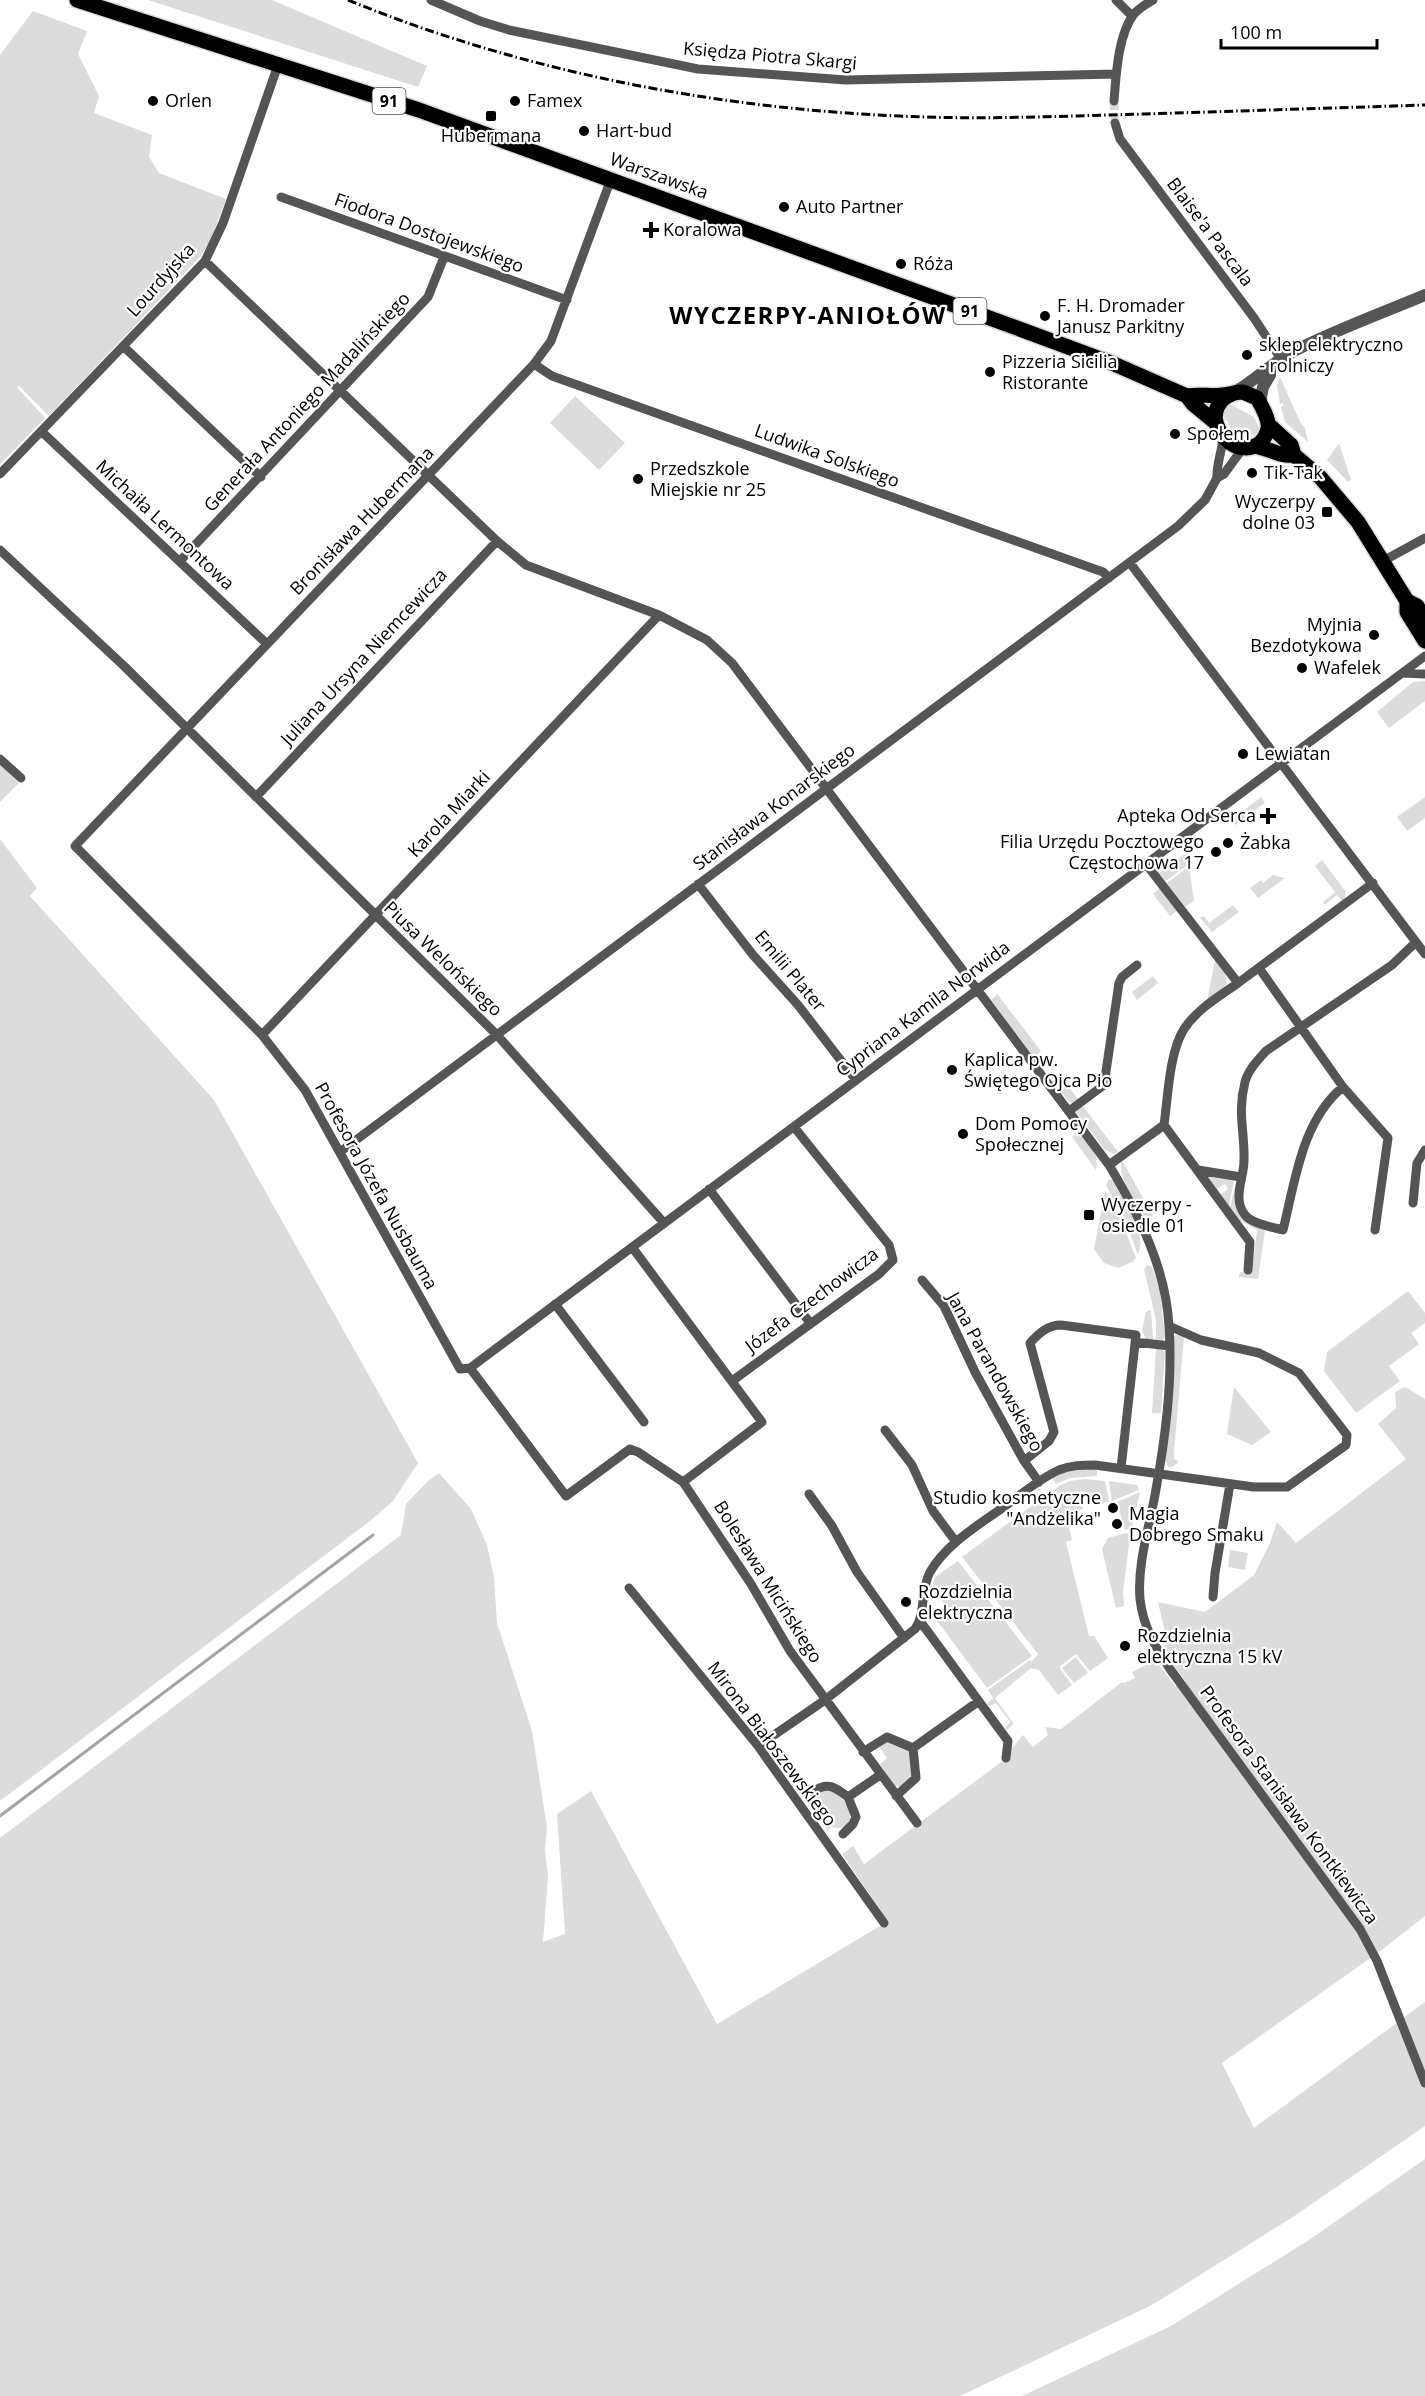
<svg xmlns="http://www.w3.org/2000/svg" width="1425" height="2396" font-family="'Open Sans',sans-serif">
	<rect width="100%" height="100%" fill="#fff"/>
	<path fill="#dcdcdc" d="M148 0H272L427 66 418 87Z
		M33 11 87 31 78 54 99 96 94 113 152 135 149 157 159 173 226 199 210 242 200 257 49 416 19 386 17 387 45 418 0 464V55Z
		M1280 377 1301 424 1305 428 1308 442 1285 422 1281 407 1283 406V403L1280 404 1277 386Z
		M575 396 625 443 599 470 550 423Z
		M1230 404 1254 417 1259 428 1257 434 1248 437 1235 435 1224 417 1223 410Z
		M1339 443 1351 480 1348 482 1327 460Z
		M1425 681V701L1389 728 1377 712 1413 682Z
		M0 765 19 783 0 802Z
		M1261 797 1265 803 1235 825 1231 820Z
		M1425 797V818L1407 831 1397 817Z
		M0 839 37 888 30 896 214 1100 418 1463 393 1501 370 1521 0 1801Z
		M1185 854 1189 864 1166 881 1159 873Z
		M1322 860 1346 892 1345 898 1342 901 1337 895 1325 905 1323 902 1335 892 1315 866Z
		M1189 866 1194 901 1185 907 1167 883Z
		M1273 875 1285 878 1258 898 1250 888 1261 880 1263 883Z
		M1161 887 1178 910 1170 916 1153 894Z
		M1233 905 1239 912 1212 932 1200 918 1204 916 1209 923Z
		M1215 960 1225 972 1227 984 1207 1001Z
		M1153 976 1158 983 1137 1000 1132 992Z
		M997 994 1041 1051 1035 1058 991 1000Z
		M1059 1075 1078 1099 1073 1103 1069 1102 1052 1081Z
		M1082 1105 1118 1152 1114 1154 1105 1150 1077 1113V1109Z
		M1075 1135C1090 1136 1100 1157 1096 1170L1072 1137Z
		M1122 1160 1153 1216 1145 1219C1138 1205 1115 1174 1122 1160Z
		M1208 1175 1234 1180 1229 1206 1220 1195 1228 1189 1225 1184 1216 1189 1207 1177Z
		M1109 1179 1113 1180C1126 1202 1147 1229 1138 1255L1127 1226 1106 1185Z
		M1236 1182V1202L1265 1230 1258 1279 1239 1277 1240 1272 1252 1273 1257 1230 1239 1220 1230 1207Z
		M1105 1191 1107 1192 1124 1227 1136 1258 1132 1262 1118 1268 1104 1263 1094 1249Z
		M1147 1265 1152 1267 1160 1290 1165 1337 1162 1341 1156 1340V1320L1144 1269Z
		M1408 1291 1425 1313V1323L1411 1333 1419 1344 1389 1366 1400 1381 1356 1413 1324 1371 1327 1352Z
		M1151 1310 1153 1340 1146 1339 1142 1331 1146 1312Z
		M1180 1334 1184 1336 1174 1452V1459L1178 1461 1177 1464 1169 1468 1165 1461 1174 1373V1336Z
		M1156 1349H1162L1165 1353 1161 1413H1152Z
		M1234 1387 1271 1432 1252 1445 1227 1434Z
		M1405 1387 1425 1399V1916L1383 1949 1222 2063 1254 2128 1425 2002V2126L1293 2217 1152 2305 960 2396H0V1838L401 1535 406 1504 428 1481 439 1473 471 1509 487 1545 494 1577 497 1623 532 1731 547 1827 545 1850 548 1877 543 1942 565 1934 557 1814 591 1791 717 2024 888 1921 842 1854 853 1846 864 1864 1004 1760 1010 1761 1012 1748 1023 1735 1033 1747 1048 1735 1045 1727 1061 1729 1122 1682 1124 1683 1135 1678 1132 1672 1150 1663 1158 1664 1176 1687 1185 1681 1162 1649 1167 1641 1158 1602 1205 1612 1254 1575 1270 1543 1277 1522 1296 1543 1406 1459 1378 1424 1396 1408 1395 1392Z
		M1079 1469H1097V1476L1070 1478 1056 1484 1052 1478 1065 1472Z
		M1084 1479 1105 1481 1109 1501 1098 1505 1096 1493 1079 1496 1083 1509 1066 1513 1072 1540 1066 1542 1089 1636H1094L1108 1658 1090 1671 1076 1654 1059 1667 1072 1685 1058 1695 1039 1670 1031 1668 995 1698 1014 1724 1007 1730 1005 1728 1010 1722 996 1703 989 1706 987 1704 993 1698 988 1690 1030 1660 1031 1662 1038 1654 962 1557 1059 1486 1070 1481Z
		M1109 1481 1137 1485 1139 1490 1112 1501Z
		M1140 1492 1132 1527 1125 1530 1117 1502Z
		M1127 1533 1130 1537 1123 1592 1124 1606 1116 1608 1102 1549 1108 1538Z
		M1230 1550 1248 1553 1245 1570 1228 1567Z
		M958 1561 1032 1656 987 1688 941 1626 934 1619 941 1617 943 1601 935 1599 936 1592 931 1591 935 1577Z
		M1076 1657 1088 1673 1074 1683 1062 1668Z
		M884 1741H891L910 1751 913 1776 902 1787C888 1788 886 1772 880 1764L887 1758 878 1745Z
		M832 1789C835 1793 840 1796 843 1800 855 1814 853 1833 831 1827L828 1831 809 1805 814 1804 817 1792Z
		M1425 2159V2396H1022L1171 2326 1309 2240Z"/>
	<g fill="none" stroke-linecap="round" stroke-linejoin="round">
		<path stroke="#a3a3a3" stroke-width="3" d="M0 1816 373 1535"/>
		<path stroke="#d9d9d9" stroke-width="9" stroke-dasharray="9 4.5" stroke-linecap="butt" d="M1114 101 1115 123"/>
		<defs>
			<path id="primary" d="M77 0 419 110 1017 328 1114 364 1187 396C1201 394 1215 397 1229 394
				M1243 392 1257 398C1261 405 1270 420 1268 429 1261 456 1230 452 1219 430 1215 422 1214 416 1217 408 1222 397 1231 392 1243 392Z
				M1187 396 1193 404 1216 423
				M1268 424 1291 445 1294 455 1320 477 1358 522 1407 601 1417 606 1425 619
				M1254 446C1269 448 1280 457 1294 455
				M1407 601V612L1425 641"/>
		</defs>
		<use href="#primary" stroke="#dbdbdb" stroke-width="18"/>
		<path stroke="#555" stroke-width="9" d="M431 0 480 21 509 30 698 69 846 80 1116 74
			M1116 0 1132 16
			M1114 101C1116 76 1118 34 1134 14 1139 8 1146 4 1153 0
			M1115 123 1120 139 1254 318 1281 359
			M611 179 551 341 534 364 75 846 262 1035 305 1090 460 1369 470 1368 1425 656
			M281 197 567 300
			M205 261 497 541 526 565 659 615 707 640 732 663 1109 1165C1139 1215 1166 1268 1169 1326 1173 1382 1165 1440 1155 1495 1149 1528 1137 1565 1140 1599 1143 1626 1155 1647 1170 1669L1360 1929 1377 1961 1425 2083
			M123 346 261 477
			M534 364 552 376 1103 572 1109 578
			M41 431 266 643
			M0 474 205 261 223 223 278 65
			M1217 478C1216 466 1222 451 1223 438
			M0 550 125 667 497 1035 664 1223
			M180 561 428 297 444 257
			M1383 561 1425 538
			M1130 563 1425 954
			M1403 673 1425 674
			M0 759 21 778
			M256 797 497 541
			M1146 864 1238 983 1373 883
			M698 884 753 955 798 1005 856 1080
			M1259 968 1343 1087 1388 1138 1375 1230
			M262 1035 659 615
			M1343 1087C1302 1120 1295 1182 1283 1230 1272 1227 1252 1224 1245 1215 1232 1199 1244 1178 1244 1161 1245 1132 1237 1113 1245 1082 1248 1070 1258 1060 1266 1051L1392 965 1416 942
			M1069 1111 1104 1085 1119 983 1122 977 1137 965
			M1164 1125 1250 1242 1248 1270
			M340 1152 1178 526 1205 500 1217 478 1224 474 1243 448
			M1109 1165 1164 1125C1168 1097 1169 1053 1184 1029 1197 1009 1220 996 1238 983
			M1198 1170 1241 1177
			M709 1189 810 1323
			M1413 1203 1417 1163 1425 1150
			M632 1247 762 1422 683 1482
			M922 1280 944 1306 975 1372 1024 1461 1039 1482
			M555 1304 644 1422
			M1135 1342 1170 1346
			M470 1368 566 1496 630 1449 638 1452 683 1482 751 1584 790 1651 917 1823
			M732 1381 879 1274 893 1260 889 1245 794 1127
			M885 1430 912 1465 933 1511 956 1542
			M1024 1461 1049 1441 1054 1432 1030 1343C1039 1333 1048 1325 1061 1325L1136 1335 1121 1468
			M809 1494 832 1526 857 1572 904 1638
			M629 1588 758 1746 884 1923
			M1213 1597 1215 1573 1230 1484
			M920 1621 1008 1741 1006 1758
			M758 1746 825 1700 915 1629C926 1614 920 1591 930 1572 947 1543 979 1525 1005 1506 1023 1493 1039 1479 1059 1470 1071 1465 1083 1465 1095 1465L1254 1487H1287L1346 1445 1347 1435 1299 1373 1259 1353 1201 1340 1169 1326
			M913 1748 979 1701
			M863 1752 887 1737 913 1748 916 1778 896 1796
			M814 1791C828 1781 836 1788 848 1797L880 1775
			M843 1834 853 1824 856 1817 848 1797"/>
		<path stroke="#555" stroke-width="12" d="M1235 392C1257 379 1274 361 1296 350 1338 329 1382 313 1425 295
			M1260 403 1263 387 1270 375V368"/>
		<use href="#primary" stroke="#000" stroke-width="15"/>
		<path stroke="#000" stroke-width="3" stroke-dasharray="9 3 1.5 3" stroke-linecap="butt" d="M348 0C521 71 712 108 899 116 981 120 1063 116 1145 114 1239 111 1332 108 1425 105"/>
	</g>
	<g fill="#000" stroke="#fff" stroke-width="2">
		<circle cx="153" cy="101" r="6"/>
		<circle cx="515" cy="101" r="6"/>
		<rect x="485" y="110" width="12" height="12" rx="3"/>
		<circle cx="584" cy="131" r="6"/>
		<circle cx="784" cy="207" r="6"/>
		<path d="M648 221h6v6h6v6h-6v6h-6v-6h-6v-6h6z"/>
		<circle cx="901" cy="264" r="6"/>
		<circle cx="1045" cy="316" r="6"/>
		<circle cx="1247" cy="355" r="6"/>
		<circle cx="990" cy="372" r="6"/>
		<circle cx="1175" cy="434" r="6"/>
		<circle cx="1252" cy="473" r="6"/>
		<circle cx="638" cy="479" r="6"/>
		<rect x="1321" y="506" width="12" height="12" rx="3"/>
		<circle cx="1374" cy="635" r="6"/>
		<circle cx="1302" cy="668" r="6"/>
		<circle cx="1243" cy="754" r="6"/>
		<path d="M1265 807h6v6h6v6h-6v6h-6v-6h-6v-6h6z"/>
		<circle cx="1228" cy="843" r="6"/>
		<circle cx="1216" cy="852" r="6"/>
		<circle cx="952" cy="1070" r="6"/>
		<circle cx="963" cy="1134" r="6"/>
		<rect x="1083" y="1209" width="12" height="12" rx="3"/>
		<circle cx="1113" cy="1508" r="6"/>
		<circle cx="1117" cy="1524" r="6"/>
		<circle cx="906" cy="1602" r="6"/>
		<circle cx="1125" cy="1646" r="6"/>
	</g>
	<g text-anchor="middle" stroke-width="4.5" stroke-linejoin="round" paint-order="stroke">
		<g fill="#fff" stroke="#4c4c4c" stroke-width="1.5">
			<rect x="372.5" y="88" width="33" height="26" rx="4.5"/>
			<rect x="953.5" y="298" width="33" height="26" rx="4.5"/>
		</g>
		<g font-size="16" font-weight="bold" fill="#000">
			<text x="389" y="107">91</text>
			<text x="970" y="317">91</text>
		</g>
		<g font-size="18" fill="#000" stroke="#fff">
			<text transform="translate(770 56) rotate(5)" y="6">Księdza Piotra Skargi</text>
			<text transform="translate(659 176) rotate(20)" y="6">Warszawska</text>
			<text transform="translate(1210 232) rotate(53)" y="6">Blaise'a Pascala</text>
			<text transform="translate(429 233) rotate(20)" y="6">Fiodora Dostojewskiego</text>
			<text transform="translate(161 280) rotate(-48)" y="6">Lourdyjska</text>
			<text transform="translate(307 402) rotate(-47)" y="6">Generała Antoniego Madalińskiego</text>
			<text transform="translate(827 456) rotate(20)" y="6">Ludwika Solskiego</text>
			<text transform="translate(362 521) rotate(-46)" y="6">Bronisława Hubermana</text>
			<text transform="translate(165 525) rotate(43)" y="6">Michaiła Lermontowa</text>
			<text transform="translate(364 657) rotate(-47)" y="6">Juliana Ursyna Niemcewicza</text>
			<text transform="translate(774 807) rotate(-37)" y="6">Stanisława Konarskiego</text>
			<text transform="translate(449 814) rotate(-47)" y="6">Karola Miarki</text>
			<text transform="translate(443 959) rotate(44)" y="6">Piusa Welońskiego</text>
			<text transform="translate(790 971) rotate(50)" y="6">Emilii Plater</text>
			<text transform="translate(923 1009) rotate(-37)" y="6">Cypriana Kamila Norwida</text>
			<text transform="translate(376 1186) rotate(61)" y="6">Profesora Józefa Nusbauma</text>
			<text transform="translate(812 1300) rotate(-37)" y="6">Józefa Czechowicza</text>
			<text transform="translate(995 1372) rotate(61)" y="6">Jana Parandowskiego</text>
			<text transform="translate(768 1582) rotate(58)" y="6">Bolesława Micińskiego</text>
			<text transform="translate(772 1744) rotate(53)" y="6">Mirona Białoszewskiego</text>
			<text transform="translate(1289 1805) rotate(54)" y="6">Profesora Stanisława Kontkiewicza</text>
		</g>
		<g font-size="18" fill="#000" stroke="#fff" text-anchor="start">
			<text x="165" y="107">Orlen</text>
			<text x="527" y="107">Famex</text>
			<text x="596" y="137">Hart-bud</text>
			<text x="491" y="142" text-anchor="middle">Hubermana</text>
			<text x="796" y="213">Auto Partner</text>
			<text x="663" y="236">Koralowa</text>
			<text x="913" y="270">Róża</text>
			<text x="1057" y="312">F. H. Dromader<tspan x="1057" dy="21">Janusz Parkitny</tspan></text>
			<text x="1259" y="351">sklep elektryczno<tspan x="1259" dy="21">- rolniczy</tspan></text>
			<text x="1002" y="368">Pizzeria Sicilia<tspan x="1002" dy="21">Ristorante</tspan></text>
			<text x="1187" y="440">Społem</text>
			<text x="650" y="475">Przedszkole<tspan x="650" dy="21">Miejskie nr 25</tspan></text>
			<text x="1264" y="479">Tik-Tak</text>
			<text x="1315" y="508" text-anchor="end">Wyczerpy<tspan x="1315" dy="21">dolne 03</tspan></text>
			<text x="1362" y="631" text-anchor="end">Myjnia<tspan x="1362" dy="21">Bezdotykowa</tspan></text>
			<text x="1314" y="674">Wafelek</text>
			<text x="1255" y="760">Lewiatan</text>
			<text x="1256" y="822" text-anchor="end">Apteka Od Serca</text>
			<text x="1204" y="848" text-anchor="end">Filia Urzędu Pocztowego<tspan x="1204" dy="21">Częstochowa 17</tspan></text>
			<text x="1240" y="849">Żabka</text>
			<text x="964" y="1066">Kaplica pw.<tspan x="964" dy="21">Świętego Ojca Pio</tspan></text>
			<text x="975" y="1130">Dom Pomocy<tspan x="975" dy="21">Społecznej</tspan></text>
			<text x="1101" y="1211">Wyczerpy -<tspan x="1101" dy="21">osiedle 01</tspan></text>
			<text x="1101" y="1504" text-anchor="end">Studio kosmetyczne<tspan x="1101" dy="21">"Andżelika"</tspan></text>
			<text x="1129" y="1520">Magia<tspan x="1129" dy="21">Dobrego Smaku</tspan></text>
			<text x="918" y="1598">Rozdzielnia<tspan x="918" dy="21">elektryczna</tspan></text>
			<text x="1137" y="1642">Rozdzielnia<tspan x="1137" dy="21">elektryczna 15 kV</tspan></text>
		</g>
		<g font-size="24" font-weight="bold" letter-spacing="1.5" fill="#000" stroke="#fff">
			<text x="808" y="324">WYCZERPY-ANIOŁÓW</text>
		</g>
	</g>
	<path d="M1221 39v9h156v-9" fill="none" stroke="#000000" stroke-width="3"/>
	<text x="1230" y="39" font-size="18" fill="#000000" stroke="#ffffff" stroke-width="4.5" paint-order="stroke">100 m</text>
</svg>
